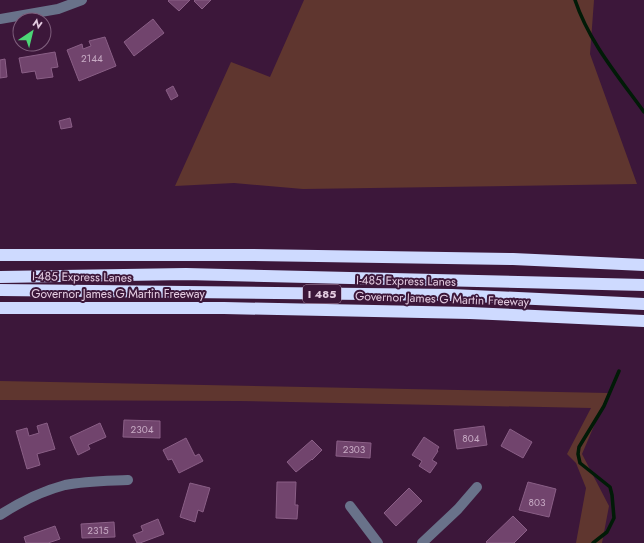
<svg xmlns="http://www.w3.org/2000/svg" width="644" height="543" font-family="Jost,sans-serif">
	<rect width="100%" height="100%" fill="#3c173a"/>
	<path fill="#5f362f" d="M304 0H594L590 54 637 184 303 189 234 183 175 186 231 62 270 77Z
		M0 381 608 393 582 454 609 506 602 543H576L586 488 576 463 567 454 591 408 238 401 0 400Z"/>
	<g fill="none" stroke-linecap="round" stroke-linejoin="round">
		<path stroke="#011b07" stroke-width="3.5" d="M575 0C589 42 618 76 644 112
			M593 543 607 532 614 518 612 495 610 487 580 463 578 454 579 447 604 406 619 371"/>
	</g>
	<path fill="#71446d" stroke="#8a5f86" d="M169 0H190L179 11 168 1Z
		M195 0H211L202 9 194 1Z
		M153 19 164 33 134 56 124 42Z
		M105 37 116 66 79 81 67 50 82 44 83 49 91 46 89 41Z
		M55 52 58 67 51 68 53 77 37 79 35 71 22 73 19 58Z
		M5 59 7 77 0 78V60Z
		M173 86 178 96 171 100 166 90Z
		M70 118 72 127 61 129 59 121Z
		M124 420 160 421V438L123 437Z
		M47 423 55 449 37 454 40 465 27 469 16 431 27 428 29 436 39 433 37 426Z
		M100 423 106 437 88 445 90 449 78 455 70 437Z
		M484 426 487 445 457 449 454 430Z
		M510 429 532 442 523 458 501 446Z
		M424 437 439 447 437 450 438 451 432 460 437 463 430 473 419 466 422 461 412 455Z
		M186 438 195 456 199 454 203 461 179 473 172 459 168 460 163 450Z
		M312 440 322 450 312 460V459L296 472 287 462Z
		M337 441 371 443 370 458 336 456Z
		M277 482H296L295 505H298L297 519 276 518Z
		M528 482 556 489 549 517 519 510Z
		M190 483 210 488 203 512 198 510 195 522 180 517Z
		M409 488 422 501 396 526 384 513Z
		M513 516 527 530 514 543H487L486 542Z
		M158 519 164 534 140 543H137L133 535 143 531 141 526Z
		M114 522 115 537 82 538 81 524Z
		M55 526 60 539 48 543H26L24 537Z"/>
	<g fill="none" stroke-linecap="round" stroke-linejoin="round">
		<path stroke="#69728a" stroke-width="10" d="M0 19 58 9 82 0
			M350 506 378 543
			M0 515C20 502 42 491 65 485 86 481 107 481 128 480
			M422 543 458 509 477 487"/>
		<path stroke="#cedaff" stroke-width="12" d="M0 255H251L513 259 644 265
			M0 277 186 274 644 285
			M0 290 452 295 644 304
			M0 308H224L470 313 644 321"/>
	</g>
	<g text-anchor="middle" stroke-width="4" stroke-linejoin="round" paint-order="stroke">
		<g font-size="10" fill="#c7aac4">
			<text x="92" y="62">2144</text>
			<text x="142" y="433">2304</text>
			<text x="471" y="442">804</text>
			<text x="354" y="453">2303</text>
			<text x="537" y="506">803</text>
			<text x="98" y="534">2315</text>
		</g>
		<rect fill="#3c173a" stroke="#b296af" stroke-width="1" x="303" y="285" width="38" height="18" rx="3"/>
		<g font-size="11" font-weight="bold" fill="#e4cce1">
			<text x="322" y="298">I 485</text>
		</g>
		<g font-size="12" fill="#e4cce1" stroke="#3c173a">
			<text transform="translate(82 277) rotate(1)" y="4">I-485 Express Lanes</text>
			<text transform="translate(406 281) rotate(1)" y="4">I-485 Express Lanes</text>
			<text x="118" y="298">Governor James G Martin Freeway</text>
			<text transform="translate(442 299) rotate(2)" y="4">Governor James G Martin Freeway</text>
		</g>
	</g>
	<g transform="translate(32 32) rotate(35)"><circle r="19" fill="#3c173a" stroke="#7f5f7d"/>
	<path d="M0-3L7 15L0 10L-7 15Z" fill="#4cd676"/>
	<text y="-6" font-size="11" font-weight="bold" text-anchor="middle" fill="#e4cce1">N</text>
	</g>
</svg>
